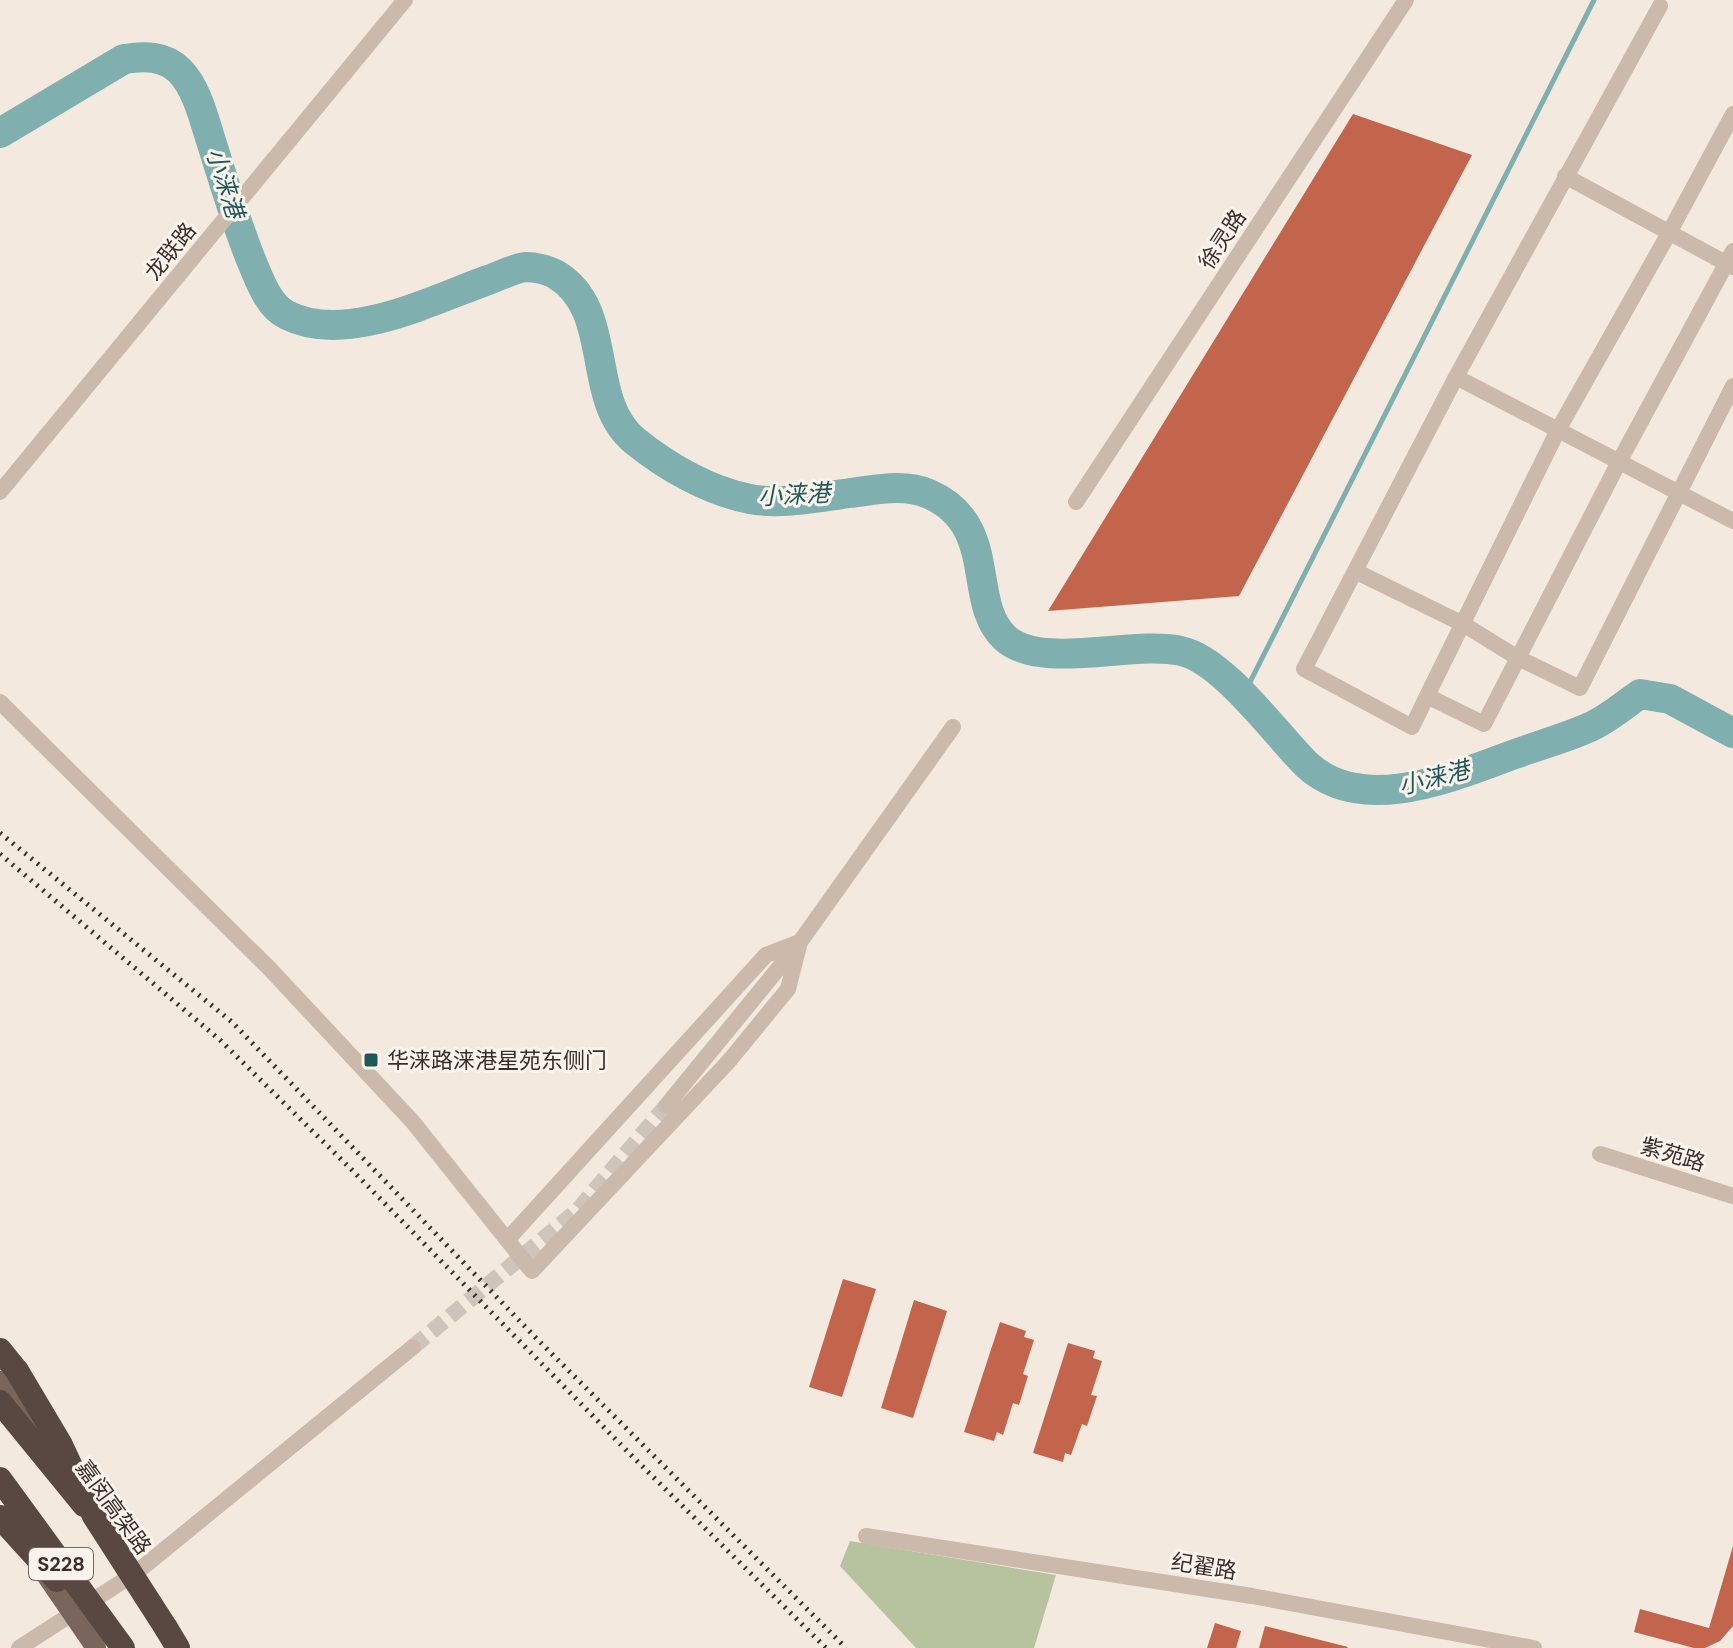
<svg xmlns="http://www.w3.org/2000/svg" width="1733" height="1648" font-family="'DM Sans','Noto Sans SC',sans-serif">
	<rect width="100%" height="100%" fill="#f3e9df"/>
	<path fill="#b7c29f" d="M850 1541 1056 1575 1034 1648H916L840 1566Z"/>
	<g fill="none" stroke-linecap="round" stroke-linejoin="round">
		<path stroke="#7fafaf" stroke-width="5" d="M1243 696 1594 0"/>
		<path stroke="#7fafaf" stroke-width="30" d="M0 133 124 59C144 56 164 55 180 71 198 90 204 120 212 144 225 185 237 227 254 267 261 284 270 307 287 315 345 345 432 300 488 280 500 276 514 268 526 267 535 267 548 270 555 274 616 309 584 400 635 441 667 467 709 491 750 499 779 505 820 497 850 493 875 490 904 483 929 494 1000 525 966 602 1005 638 1042 671 1133 640 1181 651 1223 660 1275 733 1306 764 1362 817 1454 776 1515 754 1539 745 1566 738 1590 727 1608 719 1624 705 1640 694L1670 699 1733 733"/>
	</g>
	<path fill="#c3654d" d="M1353 114 1472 155 1239 596 1048 611Z
		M843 1279 876 1289 842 1397 809 1387Z
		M914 1300 947 1311 913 1418 881 1408Z
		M1000 1322 1026 1331 1024 1337 1034 1340 1023 1374 1028 1376 1019 1405 1013 1403 1003 1435 997 1432 994 1441 964 1432Z
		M1068 1343 1095 1351 1093 1358 1102 1361 1091 1395 1097 1396 1087 1426 1082 1424 1071 1455 1065 1453 1063 1462 1033 1453Z
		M1733 1546V1626L1720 1641 1705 1648H1694L1634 1632 1640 1609 1709 1628Z
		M1215 1623 1241 1631 1236 1648H1207Z
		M1265 1626 1348 1647 1347 1648H1259Z"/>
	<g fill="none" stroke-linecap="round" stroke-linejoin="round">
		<path stroke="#cec4bb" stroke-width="16" stroke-dasharray="16 8" stroke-linecap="butt" d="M413 1347 578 1210 666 1106"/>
		<path stroke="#cbb9ab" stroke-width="16" d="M1660 6 1456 377 1304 669 1412 727 1427 696 1484 724 1619 462 1733 251
			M1565 176 1733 267
			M1456 377 1733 521
			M0 492 405 0
			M1076 502 1406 0
			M1355 571 1463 624 1518 658 1580 688 1733 386
			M1427 696 1558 430 1669 233 1733 114
			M0 702 269 968 412 1121 532 1271 729 1061 788 989 800 942
			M666 1106 800 942 953 727
			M1600 1154 1733 1196
			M507 1240 766 955 797 943
			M866 1536 1252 1596 1534 1648
			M19 1648 137 1572 413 1347"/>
		<path stroke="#7a655c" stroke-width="20" d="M0 1381 39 1432
			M42 1569 96 1648"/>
		<path stroke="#594842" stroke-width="24" d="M0 1350 17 1371
			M0 1402 84 1505
			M166 1628 178 1648"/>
		<path stroke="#392e2a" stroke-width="5" stroke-dasharray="2 6" stroke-linecap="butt" d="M0 833 232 1022 538 1340 846 1648
			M0 854 220 1040 354 1172 633 1457 826 1648"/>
		<path stroke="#594842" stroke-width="24" d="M17 1371 61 1445 94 1516 166 1628
			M0 1479 123 1648
			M0 1517 57 1580"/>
	</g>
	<rect fill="#20585a" stroke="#faf3ec" stroke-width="3" x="363" y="1052" width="16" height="16" rx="4"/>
	<g text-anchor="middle" stroke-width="6" stroke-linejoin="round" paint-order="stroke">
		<rect fill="#faf3ec" stroke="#736964" stroke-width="2" x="29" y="1548" width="64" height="32" rx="6"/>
		<g font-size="20" font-weight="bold" fill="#392e2a">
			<text x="61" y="1571">S228</text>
		</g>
		<g font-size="22" fill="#392e2a" stroke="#faf3ec">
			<text transform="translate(1222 239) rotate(-57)" y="8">徐灵路</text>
			<text transform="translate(170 251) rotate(-51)" y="8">龙联路</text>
			<text transform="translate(1673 1154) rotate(17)" y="8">紫苑路</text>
			<text transform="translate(114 1507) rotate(54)" y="8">嘉闵高架路</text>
			<text transform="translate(1204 1566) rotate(9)" y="8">纪翟路</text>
		</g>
		<g font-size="22" fill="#392e2a" stroke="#faf3ec" text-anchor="start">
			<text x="387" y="1068">华涞路涞港星苑东侧门</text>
		</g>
		<g font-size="24" font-style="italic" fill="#20585a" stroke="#faf3ec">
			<text transform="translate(225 183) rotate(72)" y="8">小涞港</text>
			<text transform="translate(794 495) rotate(-3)" y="8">小涞港</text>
			<text transform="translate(1434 778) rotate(-14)" y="8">小涞港</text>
		</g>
	</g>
</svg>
